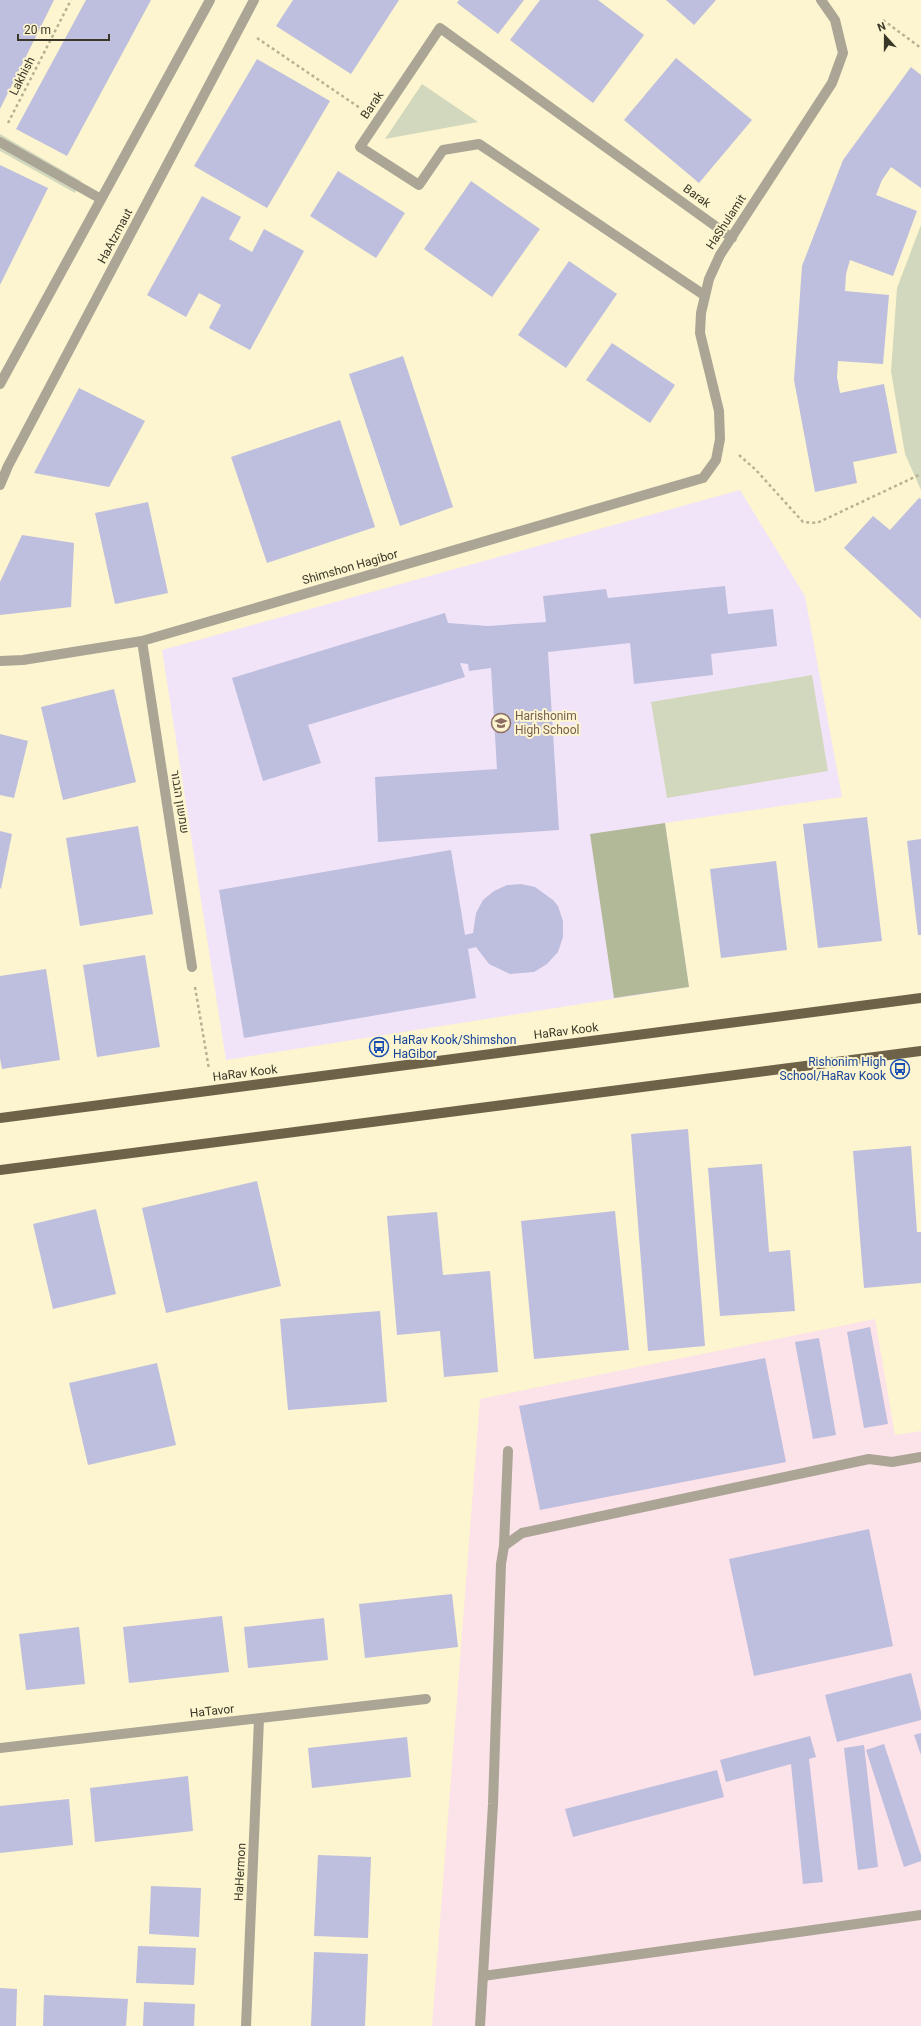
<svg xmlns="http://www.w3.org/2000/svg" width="921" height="2026" font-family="Roboto,Heebo,sans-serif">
	<rect width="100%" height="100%" fill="#fcf5cf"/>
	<path fill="#fce2e9" d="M875 1319 895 1435 921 1431V2026H432L480 1399Z"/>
	<path fill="#f2e4f8" d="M740 490 805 596 842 797 665 823 689 987 226 1060 162 650Z"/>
	<path fill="#d2d8bd" d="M422 84 478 122 385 139Z
		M0 134 81 181 75 193 0 151Z
		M921 225V490L905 454 891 371 897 288Z
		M812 675 828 771 667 798 651 702Z"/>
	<path fill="#b2b999" d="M665 823 689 987 614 998 590 834Z"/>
	<path fill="#bebede" d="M0 0H54L0 109Z
		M86 0H151L67 156 16 129Z
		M293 0H399L351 74 276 26Z
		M459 0H524L498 34 457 3Z
		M540 0H598L644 35 593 103 510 40Z
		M666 0H716L694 25Z
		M676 58 752 120 699 183 624 120Z
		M257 59 330 101 267 208 194 166Z
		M911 67 921 75V188L891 167 882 180 876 195 917 211 893 276 850 260 846 274 845 291 889 295 883 364 838 361 837 377 840 393 884 384 897 453 853 462 857 483 815 492 794 380 802 266 843 160Z
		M0 165 48 188 0 285Z
		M338 171 405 213 376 258 310 216Z
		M471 181 540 229 492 297 424 249Z
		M202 196 241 217 229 239 252 252 264 229 304 251 250 350 209 328 221 305 199 293 186 317 147 295Z
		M569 261 617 294 566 368 518 335Z
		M612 343 675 385 650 423 586 380Z
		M403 356 453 507 400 526 349 374Z
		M79 388 145 421 109 487 34 473Z
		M340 420 375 527 267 563 231 457Z
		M919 498 921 499V619L844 548 873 516 890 530Z
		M148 502 168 593 115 604 95 513Z
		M22 535 74 543 71 607 0 615V582Z
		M725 586 728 614 773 609 777 646 711 654 713 675 634 684 630 643 548 652 559 830 378 842 375 777 497 769 491 668 469 671 468 664 460 663 465 677 308 725 321 763 263 781 232 678 445 613 448 623 488 626 546 622 543 596 606 589 608 598Z
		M114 689 136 782 63 800 41 707Z
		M0 734 28 741 14 798 0 795Z
		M867 817 882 941 818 948 803 824Z
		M138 826 153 914 80 926 66 838Z
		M0 831 12 834 1 889 0 888Z
		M921 839V935H918L907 841Z
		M451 850 465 935 473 933 476 913 483 900 494 891 507 885 521 884 535 887 553 900 558 906 563 921V937L558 952 547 964 534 972 510 974 489 964 476 947 468 949 476 998 244 1038 219 890Z
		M776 861 787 950 721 958 710 869Z
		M145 955 160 1047 97 1057 83 965Z
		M46 969 60 1060 2 1069 0 1058V976Z
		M688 1129 705 1346 648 1351 631 1134Z
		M911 1146 917 1232H921V1283L864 1288 853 1151Z
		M762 1164 769 1252 790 1250 795 1311 720 1316 708 1168Z
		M257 1181 281 1286 166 1313 142 1208Z
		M96 1209 116 1294 53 1309 33 1224Z
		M615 1211 629 1350 534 1359 521 1221Z
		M437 1212 443 1275 490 1271 498 1372 444 1377 440 1331 397 1335 387 1216Z
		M380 1311 387 1402 288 1410 280 1319Z
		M870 1327 888 1424 864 1428 847 1332Z
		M819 1338 836 1435 813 1439 795 1342Z
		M765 1358 786 1462 540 1510 519 1406Z
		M157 1363 176 1445 88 1465 69 1383Z
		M869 1529 893 1646 754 1676 729 1559Z
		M452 1594 458 1647 365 1658 359 1604Z
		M222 1616 229 1672 129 1683 123 1627Z
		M324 1618 328 1660 248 1668 244 1627Z
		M79 1627 85 1684 26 1690 19 1634Z
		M911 1673 921 1712V1720L837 1742 825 1695Z
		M921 1733V1755L914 1735Z
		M810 1736 816 1757 809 1759 823 1882 803 1884 791 1764 726 1782 720 1760Z
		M407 1737 411 1777 312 1788 308 1748Z
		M884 1744 921 1855V1861L904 1867 866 1750Z
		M864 1745 878 1867 858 1870 844 1748Z
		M717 1770 724 1797 573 1837 565 1809Z
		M188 1776 193 1831 95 1842 90 1788Z
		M69 1799 73 1845 0 1853V1806Z
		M318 1855 371 1857 368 1938 314 1936Z
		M151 1886 201 1888 199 1937 149 1934Z
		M138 1946 196 1948 194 1985 136 1983Z
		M314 1952 368 1954 365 2026H311Z
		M0 1988 17 1989 16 2026H0Z
		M44 1995 128 1999 126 2026H43Z
		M144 2002 195 2004 194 2026H143Z"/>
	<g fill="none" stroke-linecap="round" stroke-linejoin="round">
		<path stroke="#b8b294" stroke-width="2.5" stroke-dasharray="3 3" stroke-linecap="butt" d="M883 20 921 48
			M257 38 360 108
			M8 123 71 0
			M739 455 756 470 803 522 817 523 921 474
			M195 987 209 1069"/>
		<path stroke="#aba596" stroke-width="10" d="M0 142 101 199
			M704 295 479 144 443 150 419 185 360 147 440 28 732 238
			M0 384 210 0
			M0 485 8 466 254 0
			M142 641 192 967
			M0 661 23 660 142 641 703 478 716 460 720 439 719 411 700 333 701 313 709 279 720 255 832 83 843 53 835 20 821 0
			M504 1546 508 1451
			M0 1748 426 1699
			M483 1976 921 1915
			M246 2026 259 1719
			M480 2026 493 1804 501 1564 504 1546 522 1533 869 1459 892 1462 921 1457"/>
		<path stroke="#6e6349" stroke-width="10" d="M0 1118 921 998
			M0 1170 921 1051"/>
	</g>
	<defs>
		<symbol id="school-ring" viewBox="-11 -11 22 22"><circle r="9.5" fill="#fcf5cf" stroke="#8d6e63" stroke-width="1.5"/><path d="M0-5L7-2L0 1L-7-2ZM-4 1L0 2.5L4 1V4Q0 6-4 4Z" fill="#8d6e63"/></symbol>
		<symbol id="bus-ring" viewBox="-11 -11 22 22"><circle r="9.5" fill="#fcf5cf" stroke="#1a4fb4" stroke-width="1.5"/><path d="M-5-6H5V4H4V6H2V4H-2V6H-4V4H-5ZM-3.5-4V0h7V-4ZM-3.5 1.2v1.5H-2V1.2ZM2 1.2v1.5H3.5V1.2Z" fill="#1a4fb4"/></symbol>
	</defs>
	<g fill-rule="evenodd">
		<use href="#school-ring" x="490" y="712" width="22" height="22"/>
		<use href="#bus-ring" x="368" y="1036" width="22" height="22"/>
		<use href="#bus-ring" x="889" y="1058" width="22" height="22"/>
	</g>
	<g text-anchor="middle" stroke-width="4" stroke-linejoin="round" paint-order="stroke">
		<g font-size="12" fill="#3a3728" stroke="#fcf5cf">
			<text transform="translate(22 76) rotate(-63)" y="4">Lakhish</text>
			<text transform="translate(372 105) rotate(-56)" y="4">Barak</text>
			<text transform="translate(697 196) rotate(36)" y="4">Barak</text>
			<text transform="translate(726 222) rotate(-57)" y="4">HaShulamit</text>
			<text transform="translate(115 236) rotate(-62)" y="4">HaAtzmaut</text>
			<text transform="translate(350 567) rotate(-16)" y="4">Shimshon Hagibor</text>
			<text transform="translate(180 802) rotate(81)" y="4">שמשון הגבור</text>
			<text transform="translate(566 1031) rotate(-7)" y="4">HaRav Kook</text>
			<text transform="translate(245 1073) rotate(-7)" y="4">HaRav Kook</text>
			<text transform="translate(212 1711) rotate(-6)" y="4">HaTavor</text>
			<text transform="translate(240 1872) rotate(-87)" y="4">HaHermon</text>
		</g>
		<g font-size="12" fill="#785e54" stroke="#fcf5cf" text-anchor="start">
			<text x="515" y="720">Harishonim<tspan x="515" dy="14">High School</tspan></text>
		</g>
		<g font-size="12" fill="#164399" stroke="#fcf5cf" text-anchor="start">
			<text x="393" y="1044">HaRav Kook/Shimshon<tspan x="393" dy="14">HaGibor</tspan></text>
			<text x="886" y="1066" text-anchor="end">Rishonim High<tspan x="886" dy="14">School/HaRav Kook</tspan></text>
		</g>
	</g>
	<g transform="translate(885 36) rotate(339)" stroke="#fcf5cf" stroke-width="3" paint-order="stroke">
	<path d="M0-3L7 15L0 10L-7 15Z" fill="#3a3728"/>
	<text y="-6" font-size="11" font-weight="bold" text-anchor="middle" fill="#3a3728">N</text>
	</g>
	<path d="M18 34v6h91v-6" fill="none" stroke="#3a3728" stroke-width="2"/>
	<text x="24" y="34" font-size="12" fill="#3a3728" stroke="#fcf5cf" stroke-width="3" paint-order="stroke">20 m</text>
</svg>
